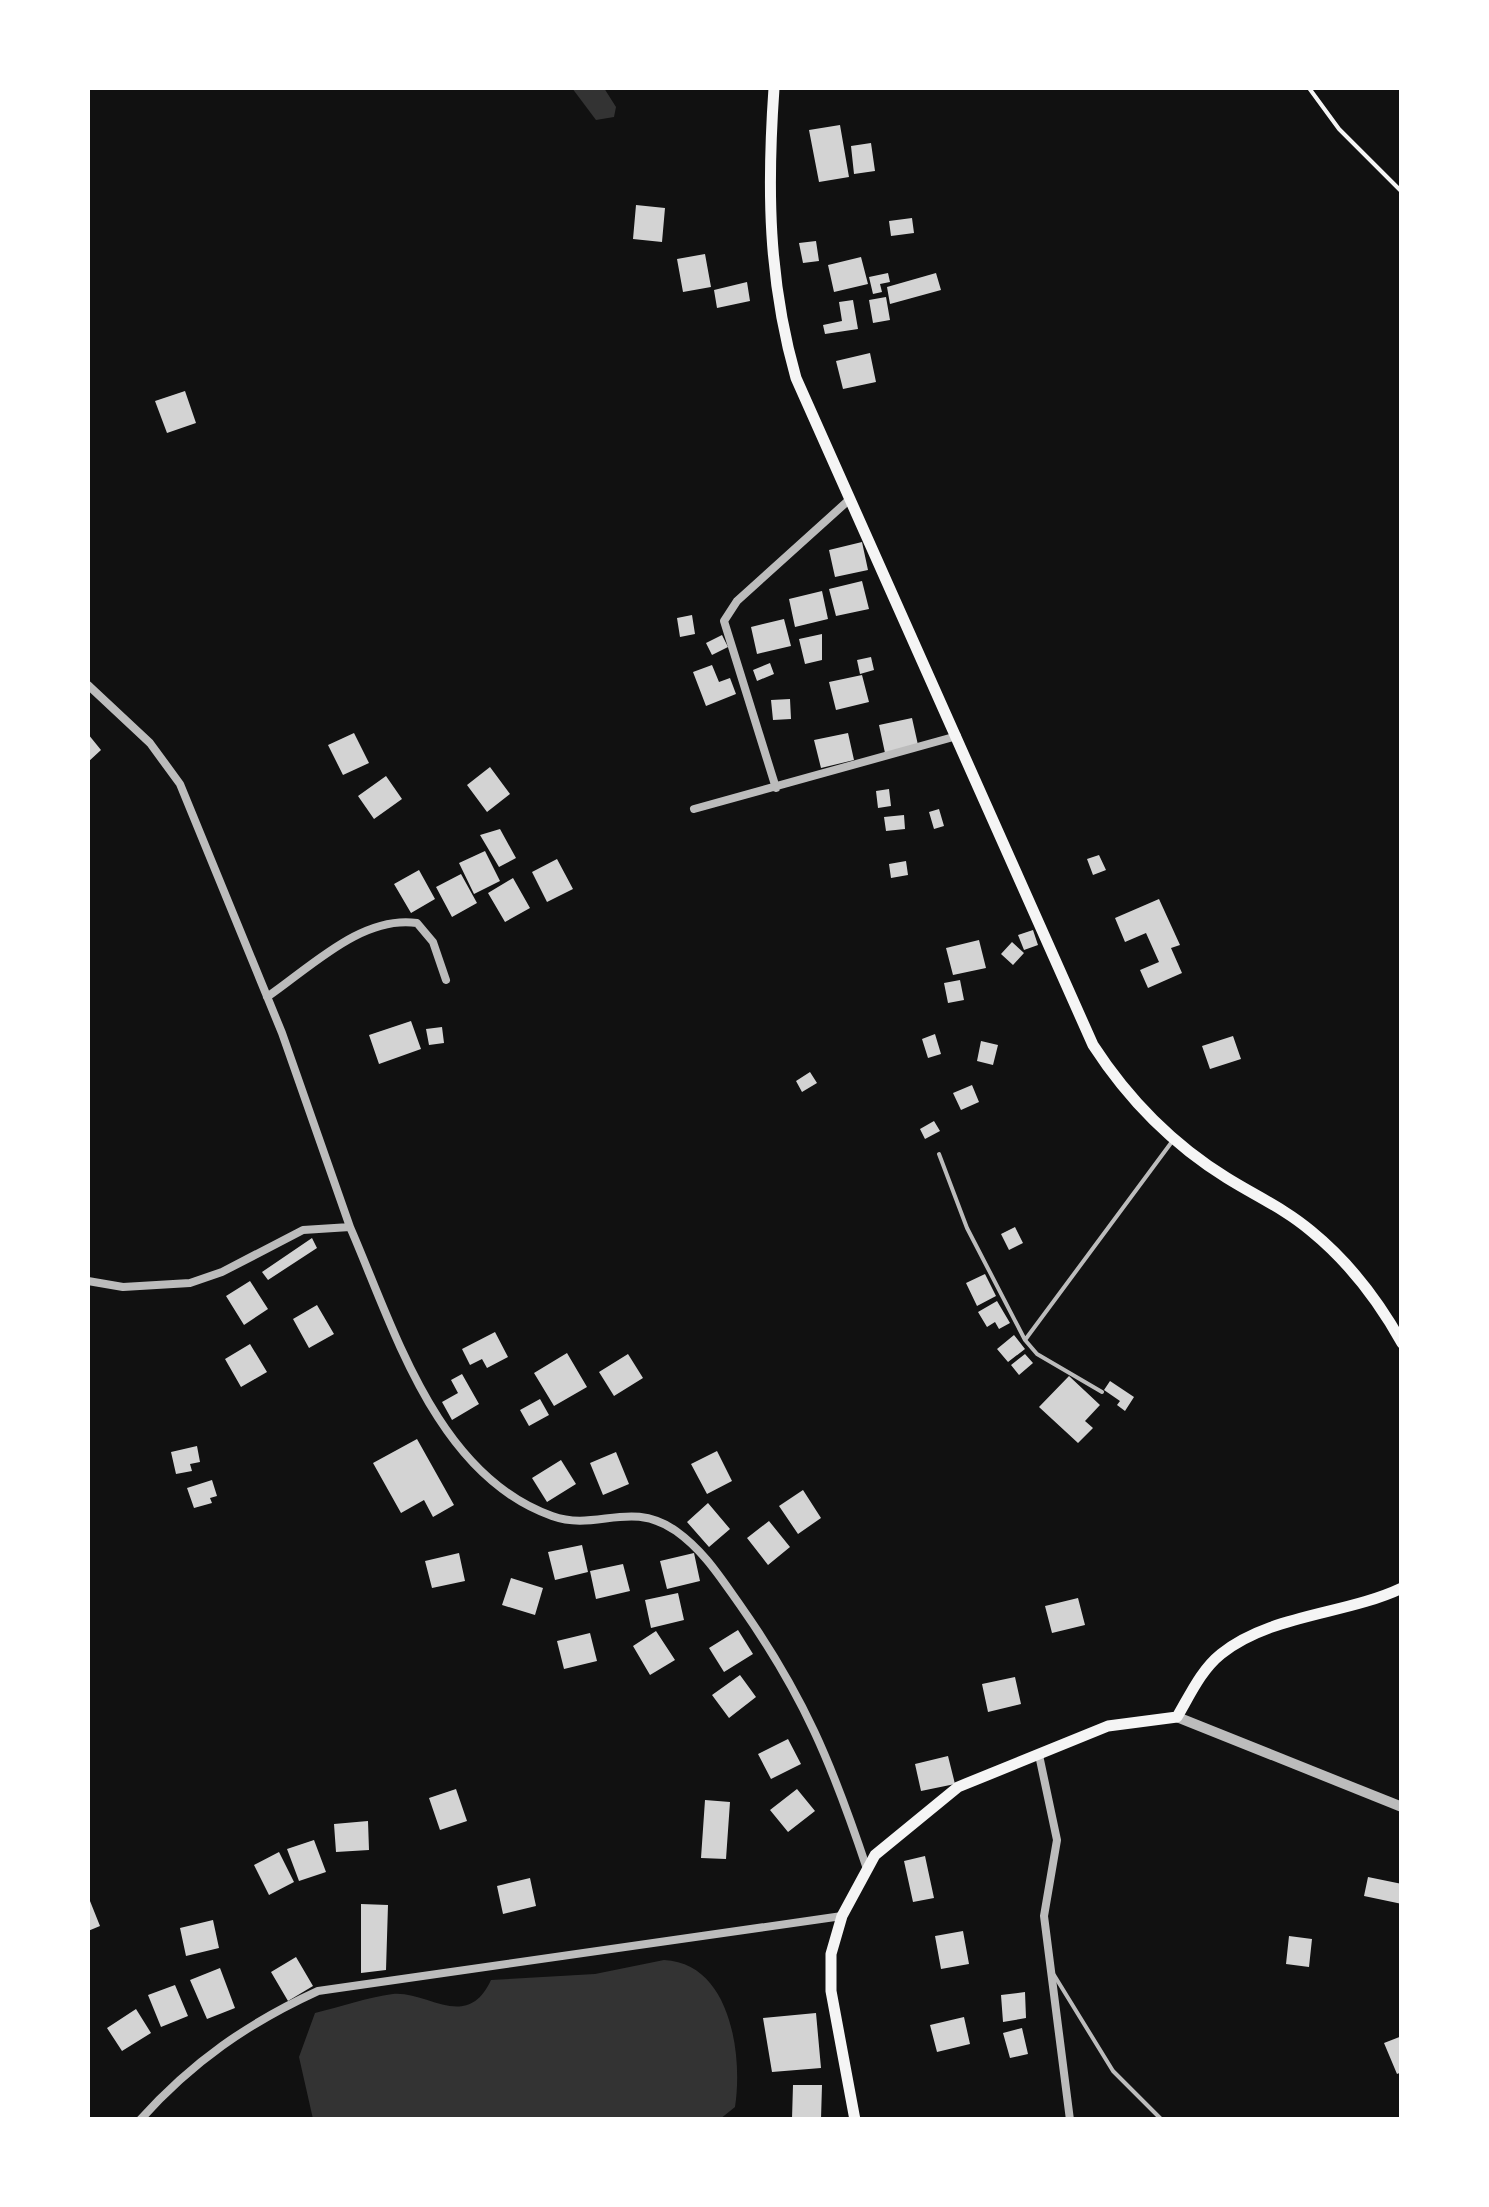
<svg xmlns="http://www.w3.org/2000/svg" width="1489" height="2207" font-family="'Golos Text',sans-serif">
	<rect width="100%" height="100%" fill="#111"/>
	<path fill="#333" d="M572 88H604L616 107 614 117 596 120Z
		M664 1960C731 1963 743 2056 735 2107L720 2119H313L299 2057 315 2013C340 2007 368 1997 393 1994 428 1991 467 2032 491 1980L595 1974Z"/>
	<path fill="#d3d3d3" d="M840 125 849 177 819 182 809 130Z
		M871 143 875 171 854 174 851 146Z
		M636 205 665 208 662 242 633 239Z
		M912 218 914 233 891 236 889 221Z
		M816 241 819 261 803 263 799 243Z
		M705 254 711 287 683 292 677 259Z
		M861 257 868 284 834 292 828 265Z
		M888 273 890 282 880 284 882 292 873 294 869 277Z
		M936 273 941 290 890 304 887 287Z
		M747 282 750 301 717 308 714 290Z
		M886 297 890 320 873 323 869 300Z
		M853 300 858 329 825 334 823 325 842 321 839 302Z
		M870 353 876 382 843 389 836 361Z
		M185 391 196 423 167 433 155 401Z
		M862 542 868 570 835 577 829 550Z
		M862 581 869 609 836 616 829 589Z
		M822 591 828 619 795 627 789 599Z
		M692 615 695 634 680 637 677 618Z
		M784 619 791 646 757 654 751 627Z
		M822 634V660L805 664 799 639Z
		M722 635 728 647 712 655 706 643Z
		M871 657 874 670 860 674 857 660Z
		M770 663 774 674 757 681 753 670Z
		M712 665 719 682 730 678 736 694 706 706 693 672Z
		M862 675 869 702 836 710 829 682Z
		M790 699 791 719 773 720 771 700Z
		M912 718 918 745 885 753 879 725Z
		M354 733 369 763 343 775 328 745Z
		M848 733 854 760 821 768 814 740Z
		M88 734 101 750 88 762Z
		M490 767 510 794 487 812 467 785Z
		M386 776 402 799 374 819 358 796Z
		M889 789 891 806 878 808 876 791Z
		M939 809 944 826 934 829 929 812Z
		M904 815 905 829 886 831 884 817Z
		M500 829 516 858 499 867 480 835Z
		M485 851 500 881 474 894 459 863Z
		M1099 855 1106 870 1093 875 1087 859Z
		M557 859 573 889 547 902 532 872Z
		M906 861 908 875 891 878 889 864Z
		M419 870 435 899 411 913 394 884Z
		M461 874 477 903 452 917 436 887Z
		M513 878 530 908 505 922 488 893Z
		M1159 899 1180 945 1171 948 1182 973 1148 988 1140 970 1159 962 1146 933 1125 942 1115 918Z
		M1033 930 1038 945 1024 950 1018 935Z
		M979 940 986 968 953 975 946 948Z
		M1012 942 1024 953 1013 965 1001 954Z
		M960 980 964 1000 948 1003 944 983Z
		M411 1021 421 1049 379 1064 369 1035Z
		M442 1027 444 1043 429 1045 426 1029Z
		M935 1034 941 1054 928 1058 922 1039Z
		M1233 1036 1241 1059 1210 1069 1202 1046Z
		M981 1041 998 1045 993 1065 977 1061Z
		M810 1072 817 1083 802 1092 796 1081Z
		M972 1085 979 1102 961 1110 953 1093Z
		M934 1121 940 1131 925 1139 920 1129Z
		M1015 1227 1023 1243 1009 1250 1001 1234Z
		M312 1238 317 1248 268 1280 262 1272Z
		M985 1274 996 1296 977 1306 966 1283Z
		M250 1281 268 1309 244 1325 226 1296Z
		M997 1301 1010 1323 999 1329 995 1322 987 1327 978 1312Z
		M317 1305 334 1334 309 1348 293 1319Z
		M495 1332 508 1357 487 1368 482 1359 470 1365 462 1349Z
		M1014 1335 1025 1349 1008 1362 997 1349Z
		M250 1344 267 1372 241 1387 225 1359Z
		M567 1353 587 1387 554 1406 534 1373Z
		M628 1354 643 1378 614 1396 599 1372Z
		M1025 1354 1033 1363 1019 1375 1011 1365Z
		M462 1374 479 1404 452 1420 442 1402 458 1393 451 1380Z
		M1069 1376 1100 1405 1085 1421 1093 1428 1078 1443 1039 1407Z
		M1110 1381 1134 1397 1125 1411 1117 1405 1120 1401 1104 1390Z
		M540 1399 549 1415 529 1426 520 1410Z
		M417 1439 454 1505 433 1517 424 1500 401 1513 373 1463Z
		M197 1446 200 1462 190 1464 192 1471 176 1474 171 1452Z
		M717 1451 732 1481 707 1494 691 1464Z
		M616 1452 629 1484 603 1495 590 1463Z
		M561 1460 576 1484 547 1502 532 1478Z
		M212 1480 217 1496 210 1498 212 1503 194 1508 187 1488Z
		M803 1490 821 1518 798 1534 779 1506Z
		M708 1503 730 1529 709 1547 687 1522Z
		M769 1521 790 1547 768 1565 747 1538Z
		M582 1545 588 1572 555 1580 548 1552Z
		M459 1553 465 1581 432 1588 425 1561Z
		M694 1553 700 1581 667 1589 660 1561Z
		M623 1564 630 1591 596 1599 590 1571Z
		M511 1578 543 1588 535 1615 502 1605Z
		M678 1593 684 1620 651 1628 645 1600Z
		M1078 1598 1085 1625 1052 1633 1045 1606Z
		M738 1630 753 1654 724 1672 709 1648Z
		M656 1631 675 1660 650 1675 633 1646Z
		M590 1633 597 1661 564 1669 557 1641Z
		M740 1675 756 1697 729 1718 712 1695Z
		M1015 1677 1021 1704 988 1712 982 1684Z
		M788 1739 801 1764 771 1779 758 1754Z
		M948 1756 955 1784 921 1791 915 1764Z
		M456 1789 467 1821 440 1830 429 1798Z
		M797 1789 815 1811 788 1832 770 1810Z
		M705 1800 730 1802 726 1859 701 1858Z
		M368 1821 369 1850 336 1852 334 1824Z
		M314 1840 326 1872 299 1881 287 1849Z
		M279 1852 294 1882 269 1895 254 1865Z
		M925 1856 934 1898 913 1902 904 1861Z
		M1368 1877 1402 1884V1904L1364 1896Z
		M530 1878 536 1906 503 1914 497 1886Z
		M88 1896 100 1926 88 1931Z
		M361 1904 388 1905 386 1970 361 1973Z
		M213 1920 219 1948 186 1956 180 1928Z
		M963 1931 969 1964 941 1969 935 1936Z
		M1289 1936 1312 1939 1309 1967 1286 1964Z
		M296 1957 313 1986 288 2001 271 1972Z
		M220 1968 235 2008 207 2019 190 1980Z
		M175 1985 188 2016 161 2027 148 1995Z
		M1025 1992 1026 2018 1003 2022 1001 1995Z
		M136 2009 151 2033 122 2051 107 2028Z
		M816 2013 821 2068 772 2072 763 2018Z
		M964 2017 970 2044 937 2052 930 2025Z
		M1022 2028 1028 2054 1010 2058 1003 2033Z
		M1402 2036V2072L1397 2074 1384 2043Z
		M793 2085H822L821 2119H792Z"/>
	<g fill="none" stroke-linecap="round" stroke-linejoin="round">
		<path stroke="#f5f5f5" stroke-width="4" d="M1309 88 1339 129 1402 192"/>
		<path stroke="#bcbcbc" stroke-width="4" d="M939 1154 967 1228 1025 1340 1037 1354 1102 1392
			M1025 1340 1171 1143
			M1054 1975 1113 2071 1162 2120"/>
		<path stroke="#bcbcbc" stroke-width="8" d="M88 685 150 743 180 784 282 1033 350 1227 303 1230 222 1272 190 1283 123 1287 88 1281
			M776 788 724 621 737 601 850 499
			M694 809 957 736
			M267 997C311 967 362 915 417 923L433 942 446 980
			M350 1227C394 1328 436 1475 552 1516 597 1532 630 1499 676 1531 704 1551 720 1577 740 1605 804 1696 832 1764 867 1869
			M1039 1755 1057 1840 1044 1916 1070 2120
			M140 2120C192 2062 248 2023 318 1991L842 1916"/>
		<path stroke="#bcbcbc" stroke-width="10" d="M1177 1717 1402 1807"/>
		<path stroke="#f5f5f5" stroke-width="11" d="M774 88C767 189 768 280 796 378L1093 1045C1128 1099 1172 1144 1227 1178 1256 1196 1285 1209 1311 1231 1349 1262 1378 1300 1402 1343
			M855 2120 831 1991V1954L842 1916 875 1855 958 1787 1108 1726 1177 1717C1190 1695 1201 1670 1221 1654 1271 1614 1345 1615 1402 1588"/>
	</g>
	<rect width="1489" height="2207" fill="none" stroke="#ffffff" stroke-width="180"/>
</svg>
